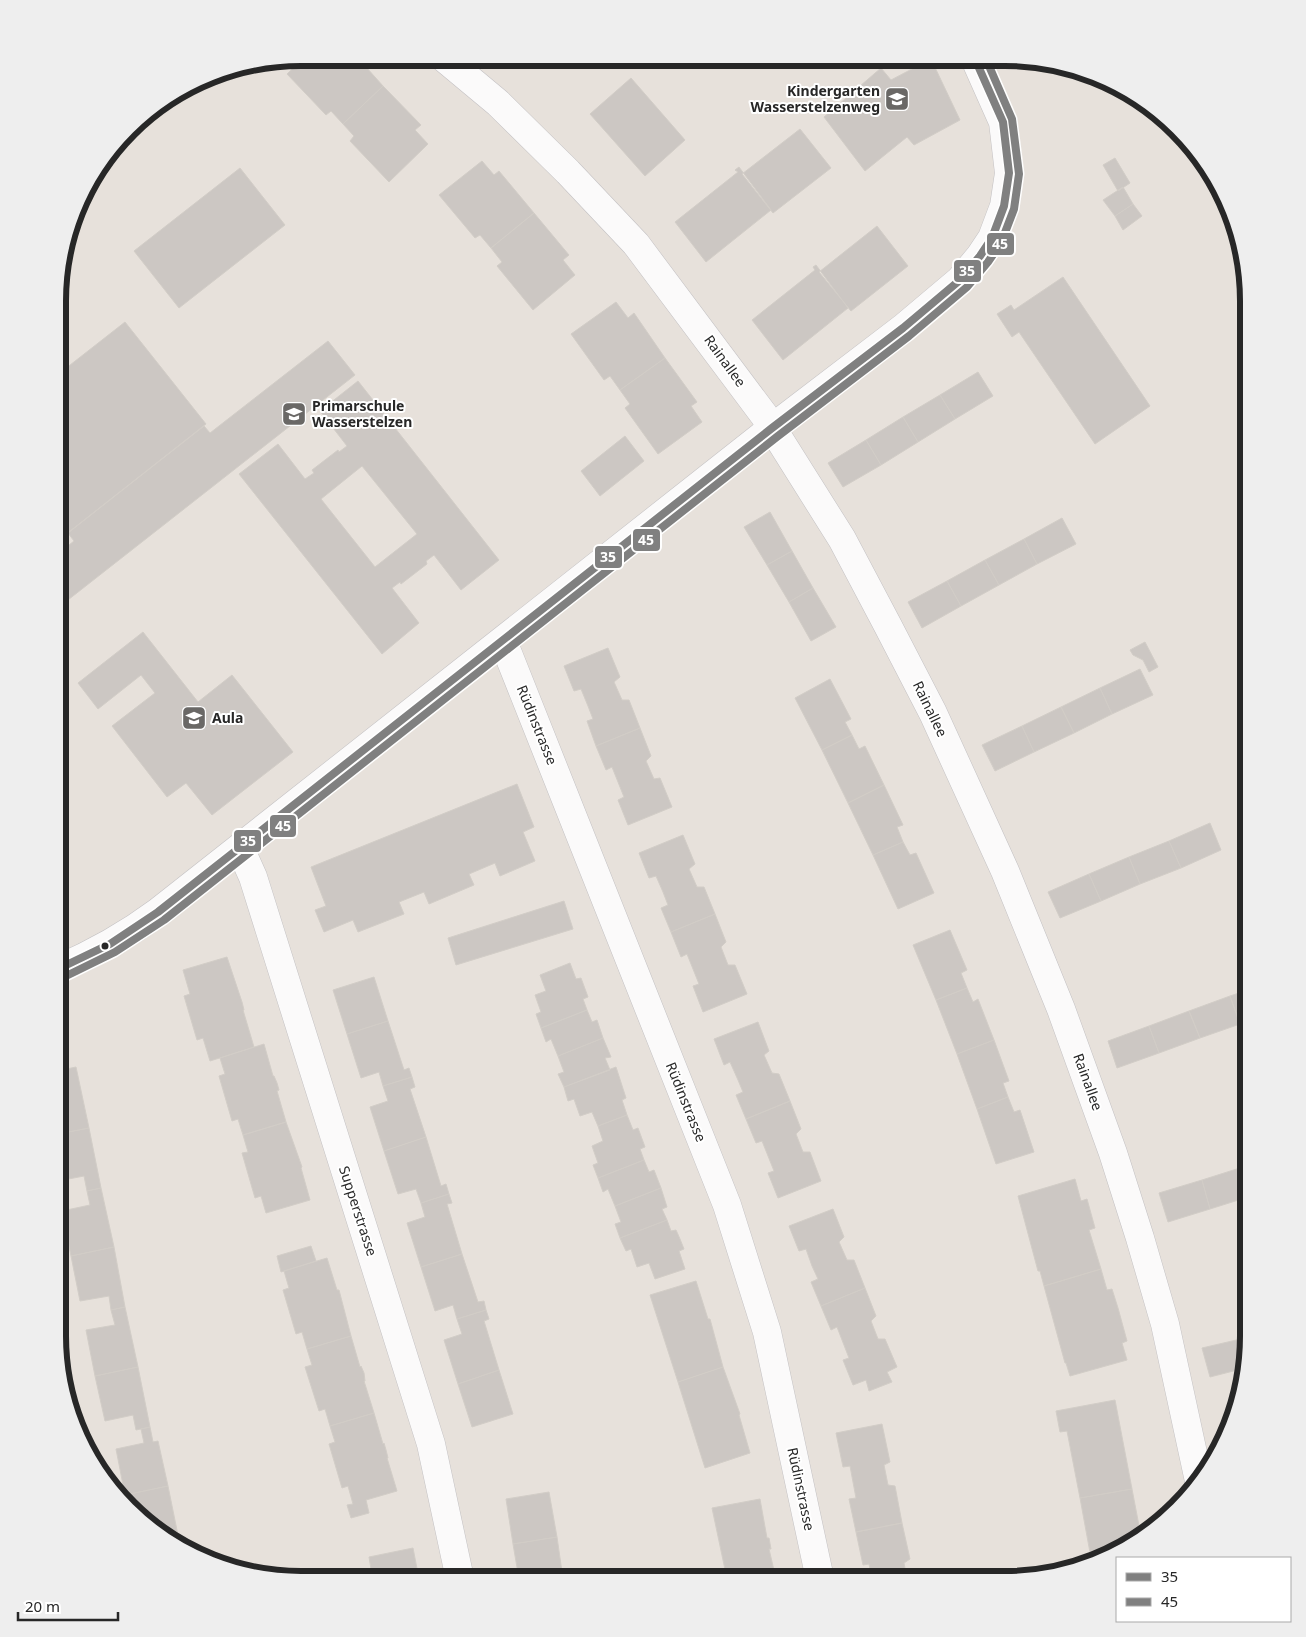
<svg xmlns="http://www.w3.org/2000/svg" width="1306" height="1637" font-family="'Noto Sans',sans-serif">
	<rect width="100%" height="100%" fill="#e7e1db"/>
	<path fill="#ccc7c3" stroke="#d2cdc7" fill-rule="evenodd" d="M304 58H358L383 86 343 124 331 111 326 115 287 74Z
		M931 59 960 120 914 145 907 137 865 171 824 117 881 68 891 80Z
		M235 68 226 80 218 73 222 71Z
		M631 78 685 140 645 176 590 114Z
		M383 86 421 125 415 130 428 144 389 182 350 141 354 136 343 124Z
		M800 129 831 168 773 213 742 174Z
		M1115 158 1130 183 1118 191 1103 165Z
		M482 161 494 175 499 171 534 213 491 248 480 235 475 238 439 195Z
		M739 167 771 210 706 262 675 222 738 172 735 170Z
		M240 168 285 225 179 308 134 251Z
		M1123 187 1133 204 1115 216 1103 200Z
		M1133 204 1142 216 1123 230 1115 216Z
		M534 213 569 255 563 260 575 275 533 310 497 266 502 262 491 248Z
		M877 226 908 266 851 311 819 272Z
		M816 265 848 308 783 360 752 320 815 270 813 267Z
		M1063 277 1150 406 1095 444 1019 332 1012 337 997 314 1011 305 1014 310Z
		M616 302 628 318 634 313 665 358 620 390 610 376 604 380 571 334Z
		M125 322 206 424 65 535 59 528V382L69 375 65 369Z
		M328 341 355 375 59 607V553L74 541 68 533 204 426 210 433Z
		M665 358 697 402 691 406 702 422 658 454 625 408 630 404 620 390Z
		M978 372 993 396 955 419 940 395Z
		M358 381 499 560 461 590 434 555 426 561 427 564 401 584 400 582 392 588 419 623 382 654 239 474 278 444 305 479 314 473 312 470 338 450 339 452 347 446 320 411ZM362 466 417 534 375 567 321 499Z
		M940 395 955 419 918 442 903 417Z
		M903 417 918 442 881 465 866 440Z
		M625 436 644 461 600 496 581 471Z
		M866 440 881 465 843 487 828 463Z
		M770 512 792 551 767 565 744 527Z
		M1062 518 1076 544 1037 564 1024 539Z
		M1024 539 1037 564 999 585 985 560Z
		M792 551 813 588 789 602 767 565Z
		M985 560 999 585 961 606 947 581Z
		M947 581 961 606 922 628 908 602Z
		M813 588 836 627 811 641 789 602Z
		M143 632 198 702 232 675 293 752 212 815 186 783 167 797 112 726 155 693 141 675 98 709 78 683Z
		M1145 642 1158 667 1149 672 1143 660 1133 655 1130 650Z
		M608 648 620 677 614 682 622 700H629L640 728 596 746 587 721 593 719 588 706 581 689 574 691 564 666Z
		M1140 669 1153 695 1112 714 1100 688Z
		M830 679 851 719 845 722 852 735 822 750 795 698Z
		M1100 688 1112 714 1074 733 1061 707Z
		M1061 707 1074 733 1034 752 1022 726Z
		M1022 726 1034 752 995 771 982 745Z
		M640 728 651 756 646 761 654 779 660 778 672 807 628 825 618 800 624 797 612 767 606 770 596 746Z
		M852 735 859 749 865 746 884 785 848 803 822 750Z
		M517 784 534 827 523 832 535 861 500 876 495 863 469 874 474 885 429 904 424 892 399 902 404 914 358 932 353 920 324 932 315 910 326 906 311 867Z
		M884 785 903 825 897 827 903 842 873 855 848 803Z
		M1210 823 1221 850 1181 868 1169 841Z
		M683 835 695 864 689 869 697 887H704L715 914 671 932 661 908 668 905 663 892 656 876 649 878 639 853Z
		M1169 841 1181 868 1140 884 1129 857Z
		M903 842 910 855 916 853 934 893 898 909 873 855Z
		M1129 857 1140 884 1101 901 1089 874Z
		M1089 874 1101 901 1060 918 1048 892Z
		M564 901 573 929 456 965 448 938Z
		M715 914 726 942 721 947 728 965H735L747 994 703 1012 693 986 699 984 687 954 681 957 671 932Z
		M950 930 967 970 961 973 967 988 936 1000 913 945Z
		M227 957 242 1002 244 1010H243L254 1047 210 1061 203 1038 197 1040 184 996 190 994 183 970Z
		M570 963 576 979 581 978 588 997 583 999 587 1010 541 1028 536 1014 541 1012 535 995 546 991 540 975Z
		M374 977 388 1021 347 1034 333 990Z
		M967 988 973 1002 978 999 994 1040 957 1054 936 1000Z
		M1248 990V1021L1240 1024 1230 996Z
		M1230 996 1240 1024 1200 1038 1189 1011Z
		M587 1010 592 1022 597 1020 603 1038 558 1056 551 1039 546 1042 541 1028Z
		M1189 1011 1200 1038 1159 1053 1149 1026Z
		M388 1021 404 1070 409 1068 412 1077 383 1086 379 1072 361 1078 347 1034Z
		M758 1022 769 1051 764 1055 772 1073 779 1074 790 1101 746 1119 736 1095 743 1092 738 1080 730 1062 724 1065 714 1039Z
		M1149 1026 1159 1053 1117 1068 1108 1041Z
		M603 1038 611 1057 605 1058 610 1070 564 1087 558 1074 564 1072 558 1056Z
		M994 1040 1009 1081 1003 1083 1008 1097 977 1109 957 1054Z
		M264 1044 273 1076H274L277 1083 279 1090 277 1091 286 1122 243 1135 238 1119 232 1121 219 1076 225 1074 220 1058Z
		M76 1067 89 1128 58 1134V1087L65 1086 62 1070Z
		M616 1067 626 1098 622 1100 627 1115 598 1126 592 1112 580 1116 574 1099 568 1101 564 1087Z
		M412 1077 415 1087 410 1089 426 1137 384 1151 370 1107 388 1101 383 1086Z
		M1008 1097 1014 1112 1020 1110 1034 1152 996 1164 977 1109Z
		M790 1101 801 1129 796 1134 803 1152H810L821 1181 778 1198 768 1173 774 1171 762 1141 756 1143 746 1119Z
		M627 1115 633 1130 638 1128 645 1147 640 1149 644 1160 598 1178 593 1165 598 1163 592 1146 603 1141 598 1126Z
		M286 1122 302 1167 301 1168 310 1200 266 1213 261 1196 255 1198 242 1153 248 1152 243 1135Z
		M89 1128 101 1188 87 1191 84 1176 58 1181V1134Z
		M426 1137 441 1186 446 1184 449 1194 421 1203 416 1189 398 1194 384 1151Z
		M644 1160 649 1172 654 1170 661 1188 615 1206 608 1189 603 1192 598 1178Z
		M1248 1166V1183L1243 1167Z
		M1243 1167 1248 1183V1197L1210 1209 1202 1180Z
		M1075 1179 1081 1201 1087 1199 1095 1228 1089 1230 1101 1269 1044 1286 1040 1271H1038L1018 1196Z
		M1202 1180 1210 1209 1168 1222 1159 1193Z
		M101 1188 114 1247 71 1256 62 1211 90 1205 87 1191Z
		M661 1188 667 1207 662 1209 667 1220 620 1238 615 1224 621 1222 615 1206Z
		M449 1194 452 1203 447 1204 462 1254 421 1267 407 1223 425 1217 421 1203Z
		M833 1209 844 1237 839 1242 847 1260H854L865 1288 821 1306 811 1282 818 1279 812 1266 806 1249 799 1251 789 1226Z
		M667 1220 671 1231 676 1230 680 1239 684 1249 679 1251 685 1269 655 1279 649 1263 637 1267 631 1249 626 1251 620 1238Z
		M311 1246 316 1261 281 1272 277 1256Z
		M114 1247 125 1307 111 1310 109 1296 80 1301 71 1256Z
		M462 1254 478 1302 484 1301 486 1310 457 1319 453 1305 435 1311 421 1267Z
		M327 1258 337 1290H339L351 1336 307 1349 302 1332 296 1334 283 1290 289 1288 284 1271Z
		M1101 1269 1107 1290 1112 1289 1118 1308 1127 1341 1122 1343 1127 1360 1070 1376 1066 1363H1065L1044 1286Z
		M696 1281 708 1319H710L723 1367 678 1382 650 1295Z
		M865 1288 876 1316 871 1321 878 1339H885L897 1367 887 1372 892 1382 869 1391 866 1380 853 1385 843 1360 849 1358 837 1327 831 1330 821 1306Z
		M125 1307 138 1367 95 1376 86 1330 115 1325 111 1310Z
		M486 1310 489 1319 484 1321 499 1370 458 1384 444 1340 462 1334 457 1319Z
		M351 1336 360 1367 361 1366 364 1373 365 1381H364L374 1413 330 1426 325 1409 319 1411 305 1367 312 1365 307 1349Z
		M1245 1338 1248 1352 1245 1368 1210 1377 1202 1348Z
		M138 1367 150 1427 136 1430 133 1415 105 1421 95 1376Z
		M723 1367 740 1414 739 1415 750 1453 705 1468 678 1382Z
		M499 1370 513 1414 472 1427 458 1384Z
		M1115 1400 1132 1489 1080 1498 1067 1431 1060 1432 1056 1411Z
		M374 1413 383 1444 384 1443 386 1450 388 1458H387L397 1491 366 1500 369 1513 351 1518 347 1505 353 1504 348 1486 342 1488 329 1444 335 1442 330 1426Z
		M882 1424 890 1462 884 1465 888 1485 895 1486 902 1523 856 1532 849 1499 856 1498 850 1466 843 1467 836 1433Z
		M150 1427 153 1442 158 1441 168 1486 125 1495 116 1449 144 1443 141 1429Z
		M168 1486 180 1545 166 1539 162 1534H161L127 1504 125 1495Z
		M1132 1489 1141 1536 1127 1547 1091 1558 1080 1498Z
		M549 1492 557 1537 513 1544 506 1499Z
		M760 1499 767 1538H769L771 1549H769L776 1579H727L712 1508Z
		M902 1523 910 1559 904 1563 907 1579H872L869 1564 863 1565 856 1532Z
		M557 1537 563 1579H519L513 1544Z
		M413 1548 419 1579H366V1576L372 1575 369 1557Z"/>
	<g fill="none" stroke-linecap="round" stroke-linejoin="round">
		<defs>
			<path id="minor" d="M444 58 498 103 568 172 636 244 764 415 842 539 888 626 933 713 1005 871 1061 1009 1113 1153 1140 1238 1165 1324 1199 1481
				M503 641 727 1205 767 1332 820 1579
				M240 848 253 877 431 1444 460 1579
				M58 969C93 954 127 935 158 912L772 428 903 328 960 280 980 256 992 238 1004 206 1009 173 1003 122 975 59"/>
		</defs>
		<use href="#minor" stroke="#c3c1c3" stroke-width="29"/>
		<use href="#minor" stroke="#fbfafa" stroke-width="28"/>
		<defs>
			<path id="bus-1" d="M58 969 110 944 158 912 772 428 903 328 960 280 980 256 992 238 1004 206 1009 173 1003 122 975 59"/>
			<path id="bus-2" d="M62 978 115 952 164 920 778 436 909 336 967 287 988 262 1001 243 1014 209 1019 174 1012 119 986 59"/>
		</defs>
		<use href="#bus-1" stroke="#fff" stroke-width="11"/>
		<use href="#bus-2" stroke="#fff" stroke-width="11"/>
		<use href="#bus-1" stroke="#808080" stroke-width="8"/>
		<use href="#bus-2" stroke="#808080" stroke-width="8"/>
	</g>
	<defs>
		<symbol id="school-square" viewBox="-11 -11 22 22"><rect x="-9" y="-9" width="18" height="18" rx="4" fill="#6a6866" stroke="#fff"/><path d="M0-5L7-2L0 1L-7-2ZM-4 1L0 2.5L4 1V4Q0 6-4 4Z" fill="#fff"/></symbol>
	</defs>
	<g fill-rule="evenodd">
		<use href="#school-square" x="883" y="85" width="28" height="28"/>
		<use href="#school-square" x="280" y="400" width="28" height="28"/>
		<use href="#school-square" x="180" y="704" width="28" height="28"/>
	</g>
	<circle fill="#272727" stroke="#fff" stroke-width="2" cx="105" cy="946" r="4.5"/>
	<g text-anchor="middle" stroke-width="4" stroke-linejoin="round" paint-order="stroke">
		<g font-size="14" font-weight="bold" fill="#272727" stroke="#fff" text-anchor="start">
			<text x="880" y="96" text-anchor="end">Kindergarten<tspan x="880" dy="16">Wasserstelzenweg</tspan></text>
			<text x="312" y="411">Primarschule<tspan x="312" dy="16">Wasserstelzen</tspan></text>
			<text x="212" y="723">Aula</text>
		</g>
		<g font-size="14" fill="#272727" stroke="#fff">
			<text transform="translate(725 361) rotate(54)" y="5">Rainallee</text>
			<text transform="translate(930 709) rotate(64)" y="5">Rainallee</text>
			<text transform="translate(537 725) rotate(68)" y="5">Rüdinstrasse</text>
			<text transform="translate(1088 1082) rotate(70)" y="5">Rainallee</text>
			<text transform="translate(686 1102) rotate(68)" y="5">Rüdinstrasse</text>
			<text transform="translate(358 1211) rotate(72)" y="5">Supperstrasse</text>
			<text transform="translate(801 1489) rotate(78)" y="5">Rüdinstrasse</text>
		</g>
	</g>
	<path d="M0 0H1306V1637H0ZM301 66H1005A235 235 0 0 1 1240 301V1336A235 235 0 0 1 1005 1571H301A235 235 0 0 1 66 1336V301A235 235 0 0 1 301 66Z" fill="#eee" fill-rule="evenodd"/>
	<path fill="none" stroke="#272727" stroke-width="6" d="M301 66H1005A235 235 0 0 1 1240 301V1336A235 235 0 0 1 1005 1571H301A235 235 0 0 1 66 1336V301A235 235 0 0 1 301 66Z"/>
	<g stroke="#fff" stroke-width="2">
		<rect x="986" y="232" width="29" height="24" rx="5" fill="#808080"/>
		<rect x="953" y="259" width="29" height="24" rx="5" fill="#808080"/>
		<rect x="632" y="528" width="29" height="24" rx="5" fill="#808080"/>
		<rect x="594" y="545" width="29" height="24" rx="5" fill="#808080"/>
		<rect x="269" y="814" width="28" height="24" rx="5" fill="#808080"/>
		<rect x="233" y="829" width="29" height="24" rx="5" fill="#808080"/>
	</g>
	<g font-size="14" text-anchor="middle" font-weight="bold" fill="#fff">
		<text x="1000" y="249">45</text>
		<text x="967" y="276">35</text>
		<text x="646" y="545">45</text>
		<text x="608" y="562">35</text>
		<text x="283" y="831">45</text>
		<text x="248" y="846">35</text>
	</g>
	<rect x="1116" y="1557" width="175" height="65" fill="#ffffff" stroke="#a9a9a9"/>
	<rect x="1126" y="1573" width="25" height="8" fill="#808080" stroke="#a9a9a9"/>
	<text x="1161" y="1582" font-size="15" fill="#272727">35</text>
	<rect x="1126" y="1598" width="25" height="8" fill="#808080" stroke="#a9a9a9"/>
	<text x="1161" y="1607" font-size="15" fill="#272727">45</text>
	<path d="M18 1612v8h100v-8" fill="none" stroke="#272727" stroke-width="2.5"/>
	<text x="25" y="1612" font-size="15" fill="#272727" stroke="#ffffff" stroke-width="4" paint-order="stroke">20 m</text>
</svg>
